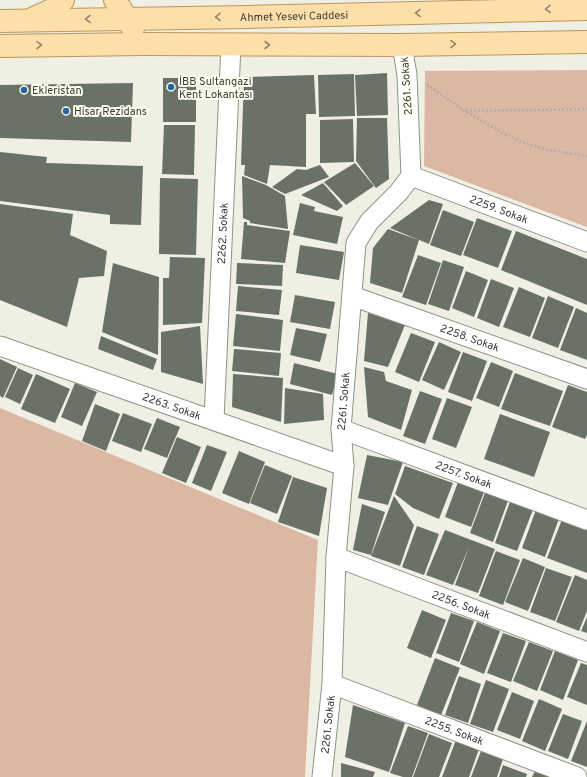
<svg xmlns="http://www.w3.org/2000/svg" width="587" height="777" font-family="Overpass,sans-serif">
	<rect width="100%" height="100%" fill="#eff0e3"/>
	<path fill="#dcb7a3" d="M587 70V227L424 166 425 71Z
		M0 408 318 540 305 777H0Z"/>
	<path fill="#6a7167" d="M387 73 388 115 357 116 355 75Z
		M354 74 355 116 319 117 318 75Z
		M314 75 316 114H306V167L270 165 267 184 244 175 245 165H241L244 77Z
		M163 78H196V122H163Z
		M133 83 131 142 0 138V85Z
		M357 118H387L389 179 376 188 356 161Z
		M353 119 354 162 320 163V120Z
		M164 125H195L194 175 162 174Z
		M0 152 47 157 46 163 143 166 141 225 110 224V215L0 201Z
		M355 163 374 186 346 205 324 182Z
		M320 165 329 177 285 194 272 187 297 169 306 170Z
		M242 176 266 185 285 196 288 229 250 223V221L243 218Z
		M160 178 198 179 196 255 159 254Z
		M323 183 343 206 337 211 301 195Z
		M429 200 443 204 429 244 390 228Z
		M300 203 315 207 314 211 343 217 337 244 293 235Z
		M0 204 73 214 70 235 107 251 104 276 79 278 67 327 0 300Z
		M443 210 474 222 461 256 430 245Z
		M477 218 512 231 498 268 463 255Z
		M244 222H247V225L290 231 285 263 241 259Z
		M388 229 419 240 402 293 370 283 373 248Z
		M516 231 587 259V305L501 270Z
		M300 245 344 252 339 280 296 273Z
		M418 255 441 263 426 305 402 297Z
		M170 257 205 258 202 323 163 325V278H169Z
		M443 260 464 267 449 311 428 304Z
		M113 263 159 277 158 355 102 332Z
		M237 263 283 265 282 286 236 284Z
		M466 271 488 280 474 317 452 308Z
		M491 279 514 288 499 327 477 318Z
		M238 286 282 290 279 315 236 311Z
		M519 287 545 298 530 337 503 327Z
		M295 295 335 302 330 329 290 322Z
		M548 296 574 307 558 348 532 338Z
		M576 308 587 313V360L560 350Z
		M368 313 405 325 388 367 364 361Z
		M236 314 283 320 280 351 233 346Z
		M200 326 203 384 161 372V332Z
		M296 328 327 334 320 362 290 355Z
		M411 333 435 342 419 382 395 372Z
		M101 336 157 359 153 370 98 349Z
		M439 342 461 352 444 390 422 380Z
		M234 349 281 353 279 376 232 371Z
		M463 352 487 361 472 401 448 392Z
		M0 359 17 367 3 398 0 396Z
		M491 362 513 371 499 407 476 398Z
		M294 363 338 374 332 395 290 384Z
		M364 367 384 372 386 381 412 390 401 430 368 417Z
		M18 368 33 375 20 404 5 397Z
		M515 373 563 391 550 426 501 409Z
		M36 374 70 389 55 423 21 409Z
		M233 374 283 378 281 422 232 407Z
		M75 383 97 392 82 426 61 417Z
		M568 385 587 392V435L585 439 552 427Z
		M285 388 323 394 324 420 284 424Z
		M420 391 442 399 425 444 403 436Z
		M447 398 472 407 456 448 432 439Z
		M95 404 120 414 106 451 82 441Z
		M123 413 152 424 141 452 112 441Z
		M500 414 550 432 534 477 484 459Z
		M157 418 180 427 167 458 144 449Z
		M177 437 201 447 186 483 162 473Z
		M207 445 227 452 211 491 192 483Z
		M239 451 265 462 249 504 222 493Z
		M367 455 403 462 388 505 358 498Z
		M265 465 292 476 277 514 250 503Z
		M405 466 453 483 439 519 413 508 395 494Z
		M293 477 327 488 319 536 278 522Z
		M458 482 484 492 471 527 445 517Z
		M486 490 509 498 493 542 470 533Z
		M394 496 414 525 400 566 371 556Z
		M511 499 534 507 517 551 495 543Z
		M362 504 385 512 371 555 353 550Z
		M537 507 560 516 545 557 522 548Z
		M563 517 587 526V573L547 558Z
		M417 526 439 534 424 575 402 567Z
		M445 530 495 549 478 593 455 585 469 547 453 585 426 575Z
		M496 551 520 560 503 605 479 596Z
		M523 558 545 567 528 611 505 602Z
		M546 568 572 577 555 621 530 612Z
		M575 575 587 580V611L579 631 556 622Z
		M422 610 446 620 431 658 407 648Z
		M451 613 474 621 459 662 436 653Z
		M587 617V633L581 631Z
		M477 622 500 631 484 674 460 664Z
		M503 633 526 641 511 682 487 673Z
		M529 642 553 651 537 691 513 681Z
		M555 651 578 660 563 700 540 690Z
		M435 658 460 668 441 715 417 705Z
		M581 663 587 665V705L567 697Z
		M459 676 481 684 468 723 445 715Z
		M486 680 509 689 493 732 470 724Z
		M512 692 534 701 520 739 497 730Z
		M539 699 562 709 545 751 522 741Z
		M353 705 405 723 389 772 345 757Z
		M563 714 582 721 568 759 548 751Z
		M587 721V767L571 761Z
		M408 726 428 733 412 777H403L390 773Z
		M429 734 452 743 439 777H413Z
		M456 740 479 749 469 777H442Z
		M481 751 503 759 497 777H471Z
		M341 763 375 772 373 777H341Z
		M503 765 527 774 526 777H499Z
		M535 771 550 777H532Z"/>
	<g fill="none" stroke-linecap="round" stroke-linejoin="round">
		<defs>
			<g id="street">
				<path id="s1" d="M411 176 587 242"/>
				<path id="s2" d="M352 296 587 379"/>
				<path id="s3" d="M0 346 344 466"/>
				<path id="s4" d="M214 420 231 45"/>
				<path id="s5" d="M341 429 587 520"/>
				<path id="s6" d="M336 557 587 652"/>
				<path id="s7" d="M332 684 577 777"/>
				<path id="s8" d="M322 777 332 684 336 557 344 466 341 429 356 243 369 222 399 192 411 176 407 75 402 45"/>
			</g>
			<g id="primary">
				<path d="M115 0 133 28"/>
				<path d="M34 18 54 9 63 0"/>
				<path id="s9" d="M0 21 247 17 587 9"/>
				<path d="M0 46 144 44 402 45 587 42"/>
			</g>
		</defs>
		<use href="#street" stroke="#919186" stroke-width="21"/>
		<use href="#primary" stroke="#b9975c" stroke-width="24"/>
		<path stroke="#afafa5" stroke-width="2.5" stroke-dasharray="2 2" stroke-linecap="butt" d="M427 85 465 111 507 135 525 143 549 150 587 156
			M466 111 587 109"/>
		<use href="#street" stroke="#fff" stroke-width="19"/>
		<use href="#primary" stroke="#fedea9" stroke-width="22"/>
	</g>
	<defs><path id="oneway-chevron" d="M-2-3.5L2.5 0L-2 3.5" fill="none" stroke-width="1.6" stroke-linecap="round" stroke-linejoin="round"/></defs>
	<g stroke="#93856a">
		<use href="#oneway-chevron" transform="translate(548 9) rotate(179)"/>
		<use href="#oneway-chevron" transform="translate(418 13) rotate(179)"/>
		<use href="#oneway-chevron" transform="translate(218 17) rotate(179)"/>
		<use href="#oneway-chevron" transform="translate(88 19) rotate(179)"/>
		<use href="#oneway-chevron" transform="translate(453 44) rotate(-1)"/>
		<use href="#oneway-chevron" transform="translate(39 45) rotate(-1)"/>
		<use href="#oneway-chevron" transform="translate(267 45)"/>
	</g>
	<g fill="#28649b" stroke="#fdfdf0" stroke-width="1.5">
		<circle cx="171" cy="87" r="4"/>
		<circle cx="24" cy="90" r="4"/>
		<circle cx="66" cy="111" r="4"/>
	</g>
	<g text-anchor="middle" stroke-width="4" stroke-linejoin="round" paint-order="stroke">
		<g font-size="11" fill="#3c3c37" stroke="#fdfdf0">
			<text dy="4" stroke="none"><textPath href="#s9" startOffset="294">Ahmet Yesevi Caddesi</textPath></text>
			<text transform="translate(406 86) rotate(-94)" y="4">2261. Sokak</text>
			<text dy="4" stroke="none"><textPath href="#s1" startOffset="94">2259. Sokak</textPath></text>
			<text dy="4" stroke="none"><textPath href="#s4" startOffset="187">2262. Sokak</textPath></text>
			<text dy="4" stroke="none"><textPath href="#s2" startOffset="125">2258. Sokak</textPath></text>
			<text dy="4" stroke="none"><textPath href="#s8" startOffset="377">2261. Sokak</textPath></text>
			<text dy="4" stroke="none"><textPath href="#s3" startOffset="182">2263. Sokak</textPath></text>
			<text dy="4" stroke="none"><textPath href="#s5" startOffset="131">2257. Sokak</textPath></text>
			<text dy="4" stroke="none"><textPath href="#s6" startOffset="134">2256. Sokak</textPath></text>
			<text dy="4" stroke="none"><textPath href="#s8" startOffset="53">2261. Sokak</textPath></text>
			<text dy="4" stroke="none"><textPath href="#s7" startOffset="131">2255. Sokak</textPath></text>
		</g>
		<g font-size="11" fill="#3c3c37" stroke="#fdfdf0" text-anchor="start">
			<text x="179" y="85">İBB Sultangazi<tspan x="179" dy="13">Kent Lokantası</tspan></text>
			<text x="32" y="94">Ekleristan</text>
			<text x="74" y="115">Hisar Rezidans</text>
		</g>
	</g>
</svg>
